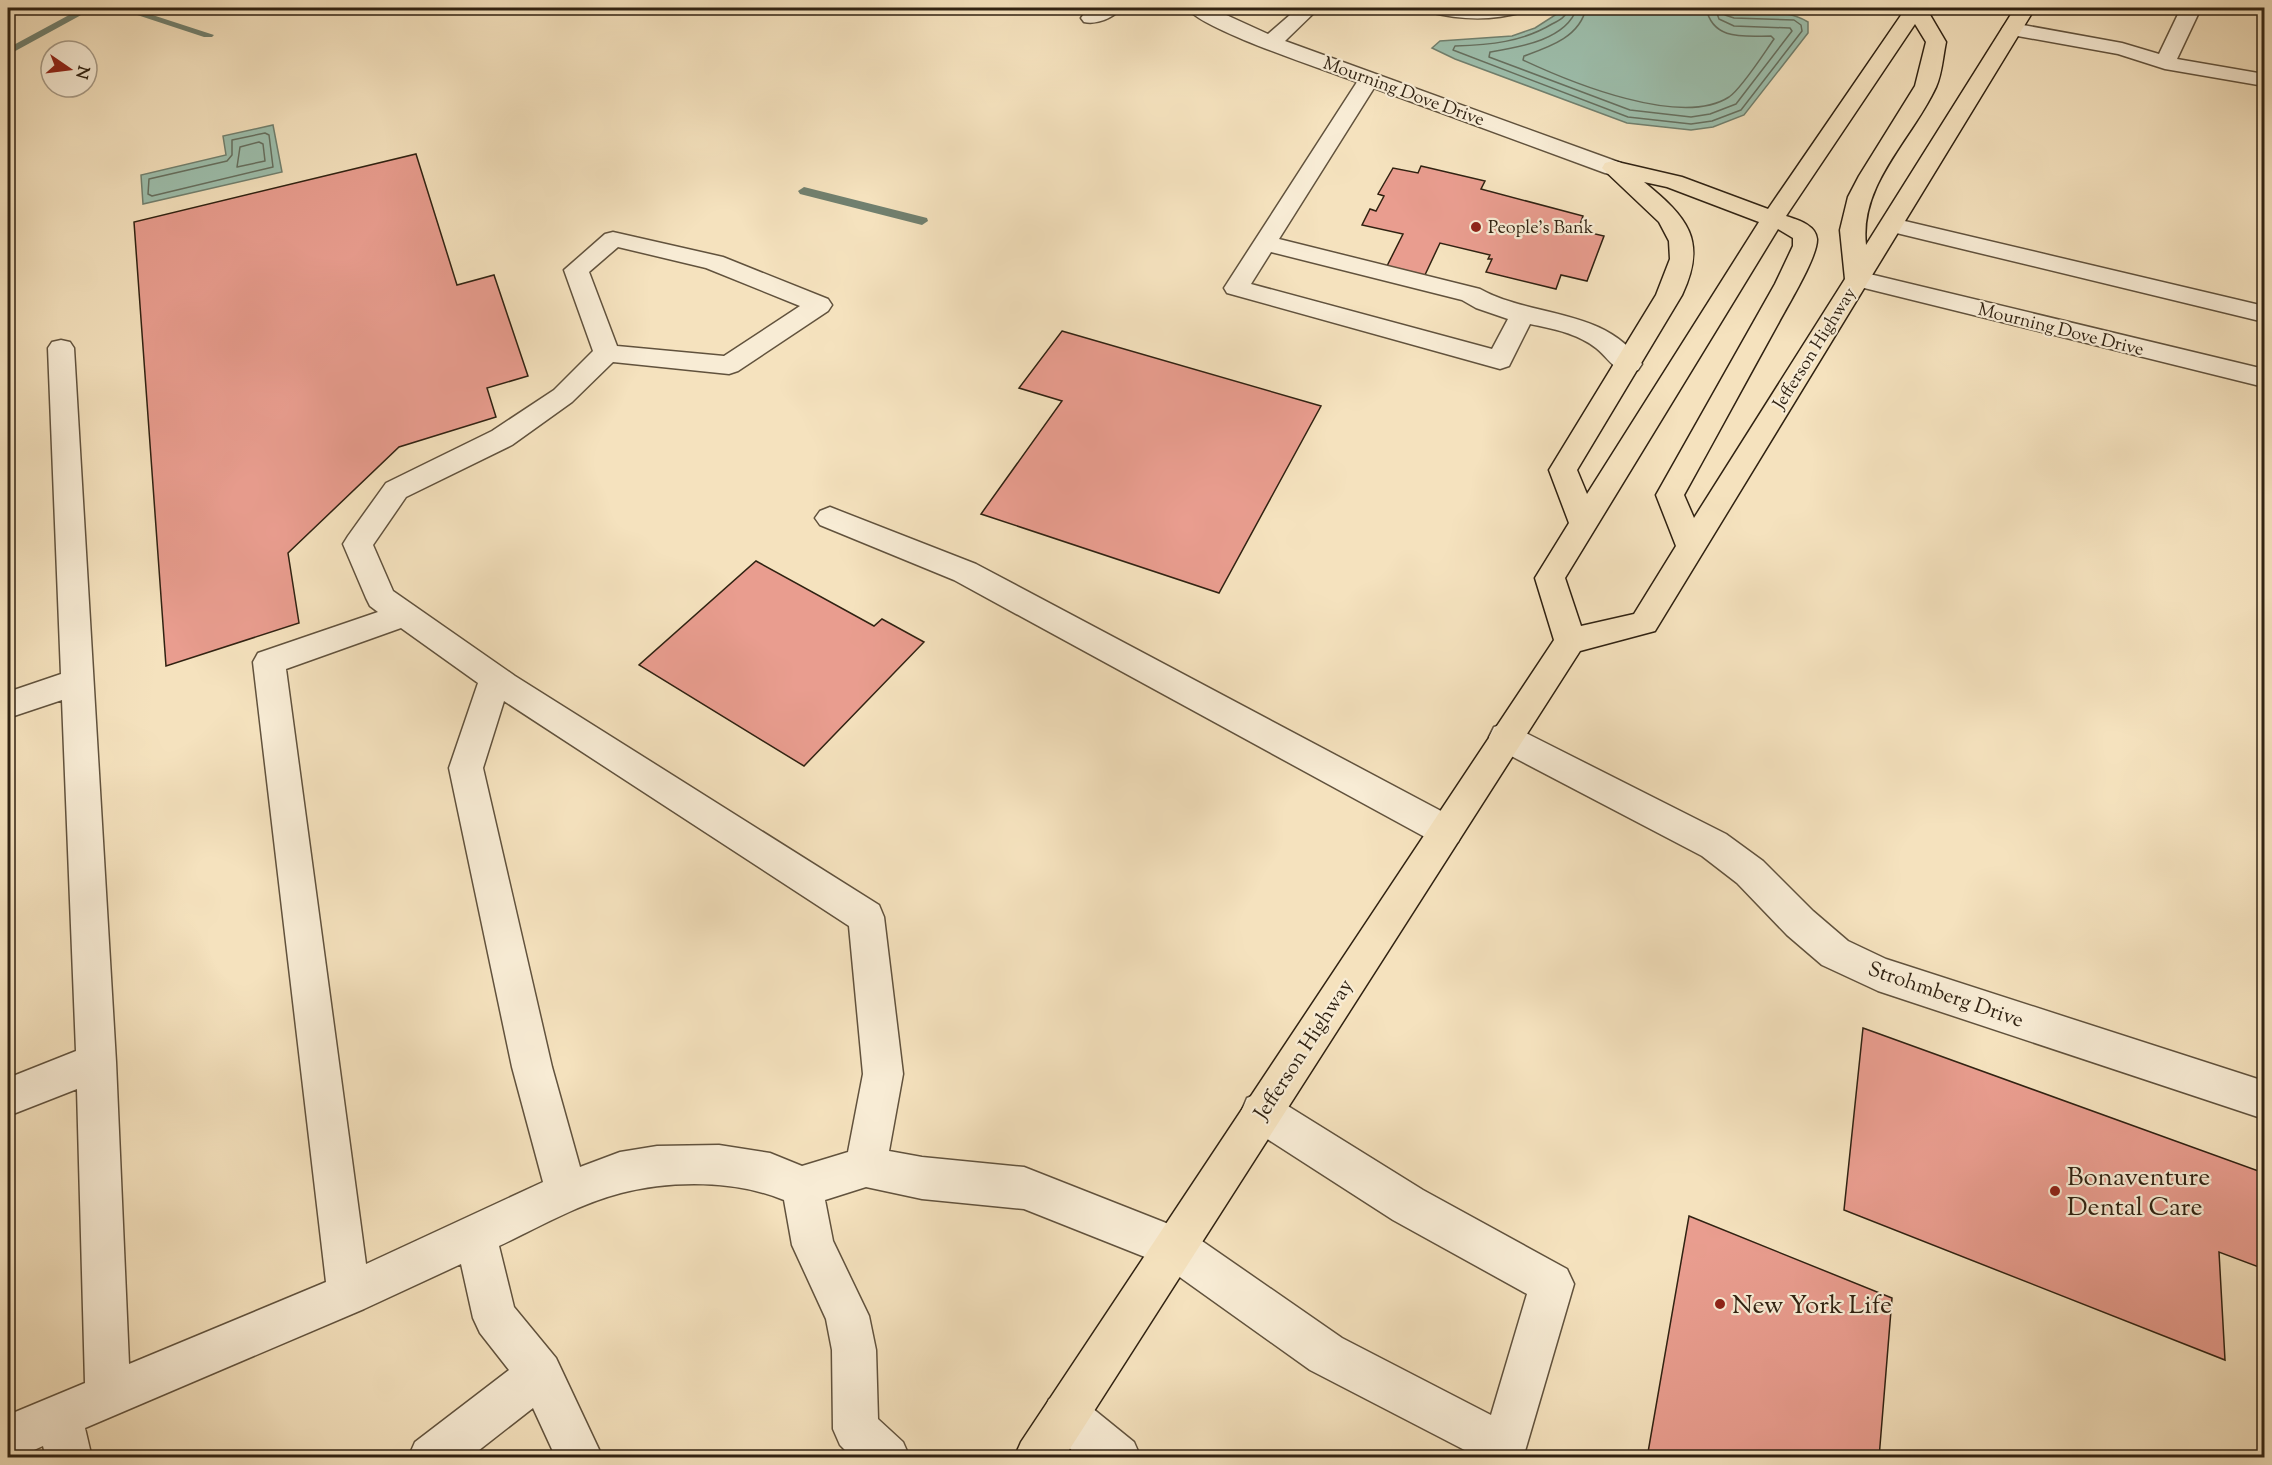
<svg xmlns="http://www.w3.org/2000/svg" width="2272" height="1465" font-family="'Sorts Mill Goudy',serif">
	<rect width="100%" height="100%" fill="#f5e2be"/>
	<filter id="stains"><feTurbulence type="fractalNoise" baseFrequency=".00333" numOctaves="4"/><feColorMatrix values="0 0 0 0 .2 0 0 0 0 .09 0 0 0 0 .02 0 0 0 .5 -.17"/></filter>
	<radialGradient id="worn" r=".72"><stop offset=".6" stop-color="#630" stop-opacity="0"/><stop offset="1" stop-color="#630" stop-opacity=".3"/></radialGradient>
	<path fill="#9dbfad" stroke="#71806f" stroke-width="1.5" d="M1566 8H1721C1749 16 1783 6 1808 22V33L1744 115 1713 127 1691 130 1627 123 1455 59 1432 48 1440 41 1512 36 1535 28Z
		M273 125 282 172 143 204 141 175 226 155 223 136Z"/>
	<g fill="none" stroke-linecap="round" stroke-linejoin="round">
		<path stroke="#667060" stroke-width="1.5" d="M1569 8C1566 17 1560 20 1552 24 1522 42 1490 45 1455 46L1453 50 1628 117 1691 124 1712 121 1741 110 1802 31 1801 25 1794 20 1734 18 1725 15 1723 8
			M1577 8C1566 40 1520 47 1490 52L1489 57 1630 110 1691 117 1710 114 1736 104 1792 31 1790 28 1734 26 1719 19 1715 8
			M1586 8C1580 37 1549 47 1524 56L1523 60C1570 82 1681 128 1729 97 1742 88 1764 53 1774 39L1771 36C1744 36 1713 41 1706 8
			M265 133 269 135 273 167 152 196 148 194 149 179 227 161 232 155V140Z
			M259 142 263 144 265 161 237 167 240 147Z"/>
		<path fill="#71806f" fill-rule="evenodd" d="M82 8H94L8 55V48Z
			M116 8H131L214 35 212 37H204Z
			M804 187 927 218 928 221 922 225 800 194 798 191Z"/>
	</g>
	<path fill="#e99d8f" stroke="#302212" stroke-width="1.5" d="M416 154 457 285 494 275 528 376 487 388 496 417 399 447 288 553 299 623 166 666 134 222Z
		M1421 166 1485 181 1481 189 1583 216 1578 230 1604 236 1587 281 1561 275 1556 289 1486 272 1492 259H1488L1490 255 1440 243 1424 277 1386 268 1403 234 1362 225 1370 209 1376 211 1384 196 1378 194 1393 168 1418 173Z
		M1062 331 1321 406 1219 593 981 514 1062 401 1019 388Z
		M756 561 874 626 882 619 924 642 804 766 639 665Z
		M1863 1028 2264 1173V1269L2219 1252 2225 1360 1844 1210Z
		M1689 1216 1892 1298 1879 1458H1647Z"/>
	<g fill="none" stroke-linecap="round" stroke-linejoin="round">
		<defs>
			<path id="minor" d="M1097 8H1121C1114 18 1096 25 1084 22L1081 18 1084 14Z
				M1187 8H1211L1268 34 1298 8H1319L1285 41 1621 163 1624 168 1621 173 1613 175 1605 173 1374 88 1279 239 1480 289C1532 318 1607 308 1642 364L1638 370C1632 372 1626 374 1620 370 1611 365 1604 354 1596 348 1577 333 1553 329 1530 324L1509 366 1500 369 1227 293 1224 288 1357 82C1326 70 1202 30 1187 8ZM1271 252 1462 300 1476 308 1508 319 1492 349 1251 284Z
				M1426 8H1526L1523 12C1491 21 1461 20 1429 12Z
				M2181 8H2201L2177 59 2264 74V86L2165 69 2118 54 2012 35 2005 33 2002 29 2005 25 2012 23 2122 43 2159 54Z
				M1892 218 2264 306V322L1884 230 1880 225 1884 220Z
				M613 232 723 257 828 299 832 305 828 311 738 371 729 374 613 362 572 402 512 445 406 497 373 545 393 591 515 676 879 905 884 917 903 1074 889 1151 922 1157 1024 1167 1189 1232 1342 1338 1491 1415 1527 1294 1393 1220 1247 1126 1241 1112 1247 1098 1261 1092 1275 1098 1423 1190 1567 1269 1574 1284 1523 1458H1480L1310 1370 1160 1263 1024 1209 922 1199 866 1187 825 1200 833 1241 869 1316 876 1350 878 1419 903 1442 910 1458H853L840 1445 833 1429 832 1350 826 1319 792 1245 784 1200C735 1180 672 1180 621 1193 579 1204 539 1227 499 1246L514 1307 556 1358 603 1458H556L533 1408 469 1458H408L415 1442 509 1370 480 1333 473 1318 461 1264 364 1309 85 1428 92 1458H46L43 1446 16 1458H8V1415L85 1383 77 1089 8 1116V1078L76 1051 62 700 8 718V692L61 674 48 348 52 342 61 340 70 342 74 348 116 1062 129 1364 326 1282 253 662 258 653 378 612 370 606 366 598 343 544 348 536 386 483 492 431 554 390 593 351 564 270 605 234ZM618 247 706 268 800 306 724 356 617 346 589 272ZM401 628 478 683 449 768 512 1067 543 1182 366 1264 286 669ZM504 701 849 926 863 1074 848 1152 802 1166 770 1153 719 1145 657 1146 620 1152 580 1167 552 1067 483 768Z
				M1857 271 2264 369V387L1848 284 1845 279 1848 274Z
				M830 507 976 564 1458 820 1463 831 1458 842 1446 846 1434 842 954 580 820 525 815 518 820 511Z
				M1506 723 1726 834 1763 861 1813 911 1848 941 1886 959 2264 1081V1119L1878 991 1822 965 1787 935 1737 883 1702 856 1494 747 1489 737 1494 727Z
				M1065 1392 1081 1399 1134 1442 1141 1458H1081L1049 1431 1042 1415 1049 1399Z"/>
			<path id="major" d="M1906 8H1926L1946 42C1943 56 1942 74 1936 87 1912 139 1859 184 1866 245L2015 8H2035L1655 631 1580 651 1064 1458H1014L1021 1442 1554 640 1535 578 1569 523 1549 470 1656 295 1670 259 1669 241 1659 222 1602 168 1605 163 1613 161 1682 177 1768 209ZM1915 24 1926 42 1915 86 1859 176 1848 197 1840 230 1845 279 1694 518 1684 495C1716 437 1747 380 1779 322 1788 305 1818 256 1817 239 1816 225 1798 220 1786 216ZM1644 182 1667 187 1759 222 1587 494 1577 470 1682 295C1708 240 1687 217 1644 182ZM1778 229 1793 238V246L1775 284 1656 495 1676 546 1634 614 1581 626 1565 578Z"/>
		</defs>
		<use href="#minor" stroke="#61523d" stroke-width="3"/>
		<use href="#major" stroke="#302212" stroke-width="3"/>
		<use href="#minor" fill="#f8ecd5" fill-rule="evenodd"/>
		<use href="#major" fill="#f5e2be" fill-rule="evenodd"/>
	</g>
	<g fill="#8f2418" stroke="#f8ecd5" stroke-width="2">
		<circle cx="1476" cy="227" r="6"/>
		<circle cx="2055" cy="1191" r="6"/>
		<circle cx="1720" cy="1304" r="6"/>
	</g>
	<g text-anchor="middle" stroke-width="4.5" stroke-linejoin="round" paint-order="stroke">
		<g font-size="18" fill="#302212" stroke="#f8ecd5">
			<text transform="translate(1404 91) rotate(20)" y="6">Mourning Dove Drive</text>
			<text transform="translate(2061 329) rotate(14)" y="6">Mourning Dove Drive</text>
			<text transform="translate(1814 348) rotate(-58)" y="6">Jefferson Highway</text>
		</g>
		<g font-size="18" fill="#302212" stroke="#f8ecd5" text-anchor="start">
			<text x="1488" y="233">People's Bank</text>
		</g>
		<g font-size="21" fill="#302212" stroke="#f8ecd5">
			<text transform="translate(1946 994) rotate(19)" y="7">Strohmberg Drive</text>
			<text transform="translate(1303 1049) rotate(-57)" y="7">Jefferson Highway</text>
		</g>
		<g font-size="26" fill="#302212" stroke="#f8ecd5" text-anchor="start">
			<text x="2067" y="1185">Bonaventure<tspan x="2067" dy="30">Dental Care</tspan></text>
			<text x="1732" y="1313">New York Life</text>
		</g>
	</g>
	<rect width="2272" height="1465" fill="none" stroke="#f5e2be" stroke-width="30"/>
	<rect x="9" y="9" width="2254" height="1447" fill="none" stroke="#302212" stroke-width="3"/>
	<rect x="15" y="15" width="2242" height="1435" fill="none" stroke="#302212" stroke-width="1.5"/>
	<g transform="translate(69 69) rotate(104)"><circle r="28" fill="#f8ecd5" stroke="#a89b87" stroke-width="1.5"/>
	<path d="M0-4.5L10 22L0 15L-10 22Z" fill="#8f2418"/>
	<text y="-9" font-size="16" font-weight="bold" text-anchor="middle" fill="#302212">N</text>
	</g>
	<rect width="100%" height="100%" filter="url(#stains)"/>
	<rect width="100%" height="100%" fill="url(#worn)"/>
</svg>
